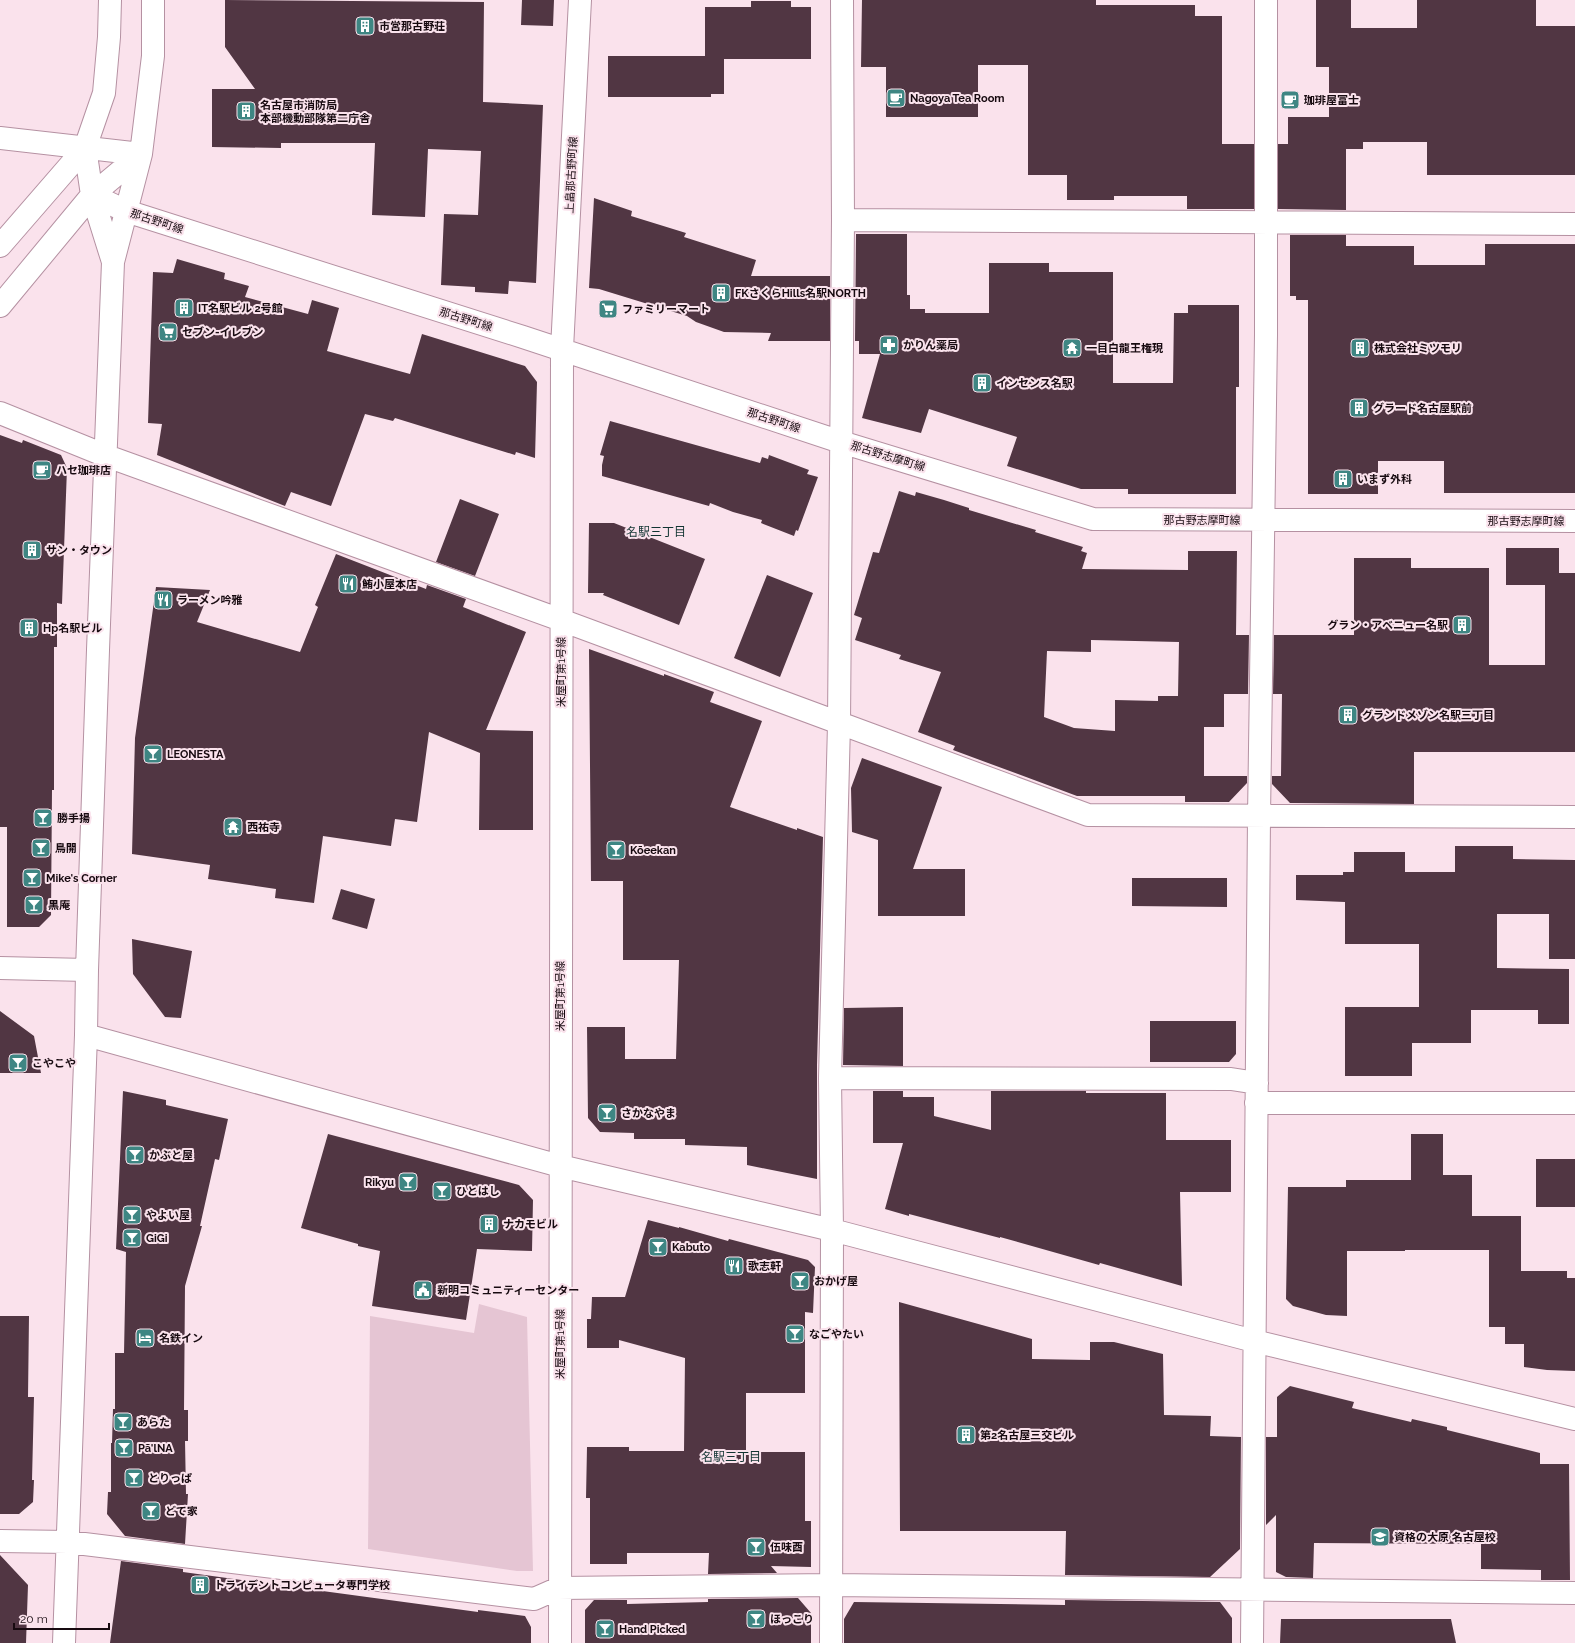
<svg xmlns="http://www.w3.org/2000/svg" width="1575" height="1643" font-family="Raleway,'Noto Sans JP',sans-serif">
	<rect width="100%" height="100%" fill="#fae2ec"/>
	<path fill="#e5c5d3" d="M479 1304 527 1317 533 1571H517L368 1549 370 1316 474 1333Z"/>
	<path fill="#513643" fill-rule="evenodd" d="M225 0 484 2 483 102 543 105 536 283 509 281 508 294 475 292V287L441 285 444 214 478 215 481 151 428 149 425 217 372 215 375 143H281V148L212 147V89H255L225 47Z
		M522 0H554L553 26 521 25Z
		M862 0H1096V5H1195V16H1222V144H1254V209H1187V196H1114V200H1067V175H1028V65H978V117H886V67H861Z
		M1316 0H1351V28H1417V0H1536V26H1575V175H1427V142H1363V149H1346V210L1278 209V144H1288V117H1329V67H1316Z
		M751 1H791V7H811V59H724V94H711V97H608V56H705V7H751Z
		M594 198 632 211 631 216 686 233 684 237 756 260 751 276H830V341H768L771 333 724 332 696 322 687 316 599 289 589 288Z
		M856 234H907V295H910V309H925V313H989V263H1049V272H1113V383H1173L1174 313H1188V305H1239V387H1236V494H1128V489H1081L1007 466 1017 437 929 409 921 433 862 418 880 354H859V341H855Z
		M1290 235H1346V246H1414V265H1485V244H1575V493H1444V461H1378V494H1308V300H1296V296H1290Z
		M177 259 225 273 224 279 249 286 245 297 308 314 312 300 339 308 327 351 410 374 422 334 525 366 537 382 535 458 516 452 515 455 395 418 393 421 365 414 331 506 291 492 285 506 157 455 162 424 148 423 153 272 173 273Z
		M610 421 760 463 762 457 768 459 769 455 809 470 807 474 818 477 798 531 796 530 794 536 761 523 762 520 733 512 710 503 709 506 602 476V465L604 456 600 455Z
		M0 435 22 443 23 440 61 455 67 468 62 604 57 603V647H54V790H52L51 915 39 927H7V827H0Z
		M899 491 915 496 916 492 944 500 969 508V510L1036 530 1035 532 1083 547 1081 551 1087 553 1082 569 1188 570V551H1237L1236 635H1249L1248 694H1224V727H1204V776H1247V783L1229 802H1185V796H1077L953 750 955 746 918 732 941 672 899 659 901 655 855 640 862 618 854 615 873 552 879 553ZM1091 640 1179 642 1178 696H1158V701L1115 700V731L1074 728 1044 717 1047 651 1091 652Z
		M460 499 499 514 475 576 436 562Z
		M589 523H614L705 559 679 625 603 595 604 593H588Z
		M1506 548H1559V573H1575V752H1414V804L1290 803 1272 784V776H1281L1282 694H1273L1274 635H1354V558H1411V568H1489V665H1545V585H1506Z
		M336 554 426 589 427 585 466 599 463 607 526 632 486 730 533 731V830H479L480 753 429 732 417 822 395 819 391 846 323 836 314 903 275 898 276 889 208 879 210 865 132 854 135 738 156 587 210 590 197 622 300 652 318 607 315 605Z
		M767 575 813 593 780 677 734 658Z
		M589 649 664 676V674L714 692 710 702 762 721 730 807 797 830V828L823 837 817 1065V1179L747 1165V1147L685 1145V1139H634V1133L600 1132 588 1118 587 1027H625V1059H676L679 960H623V881H591Z
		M862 758 942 787 913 869H965V916H878V840L852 832 851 788Z
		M1455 846H1513V859L1575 860V959H1549V914H1497V968L1569 969V1024H1538V1010H1471V1043H1412V1076H1345V1007H1419V944H1345V902L1296 900V875H1343V872H1354V852H1405V872H1455Z
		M1132 878H1227V907L1132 906Z
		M341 889 375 899 367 929 332 919Z
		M132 939 192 951 181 1018 165 1017 133 974Z
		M903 1007V1066L843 1065 844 1008Z
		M0 1011 34 1036 41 1073H0Z
		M1150 1021H1236V1054L1229 1062H1150Z
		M123 1091 166 1100V1105L228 1119 219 1160 215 1159 200 1226H202L185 1286 184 1410H188V1441H185L186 1494H188L185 1544 125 1536 107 1514 108 1492H111V1443H112L113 1409H115V1353H124L126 1252 116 1249Z
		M873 1091H903V1097H934V1116L991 1130V1091H1086V1093H1166V1140H1231V1192H1180L1182 1286 1100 1263 1099 1265 1000 1237V1238L909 1214V1216L885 1209 903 1143H873Z
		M328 1134 519 1185 533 1200 532 1251 477 1249 466 1320 372 1306 380 1251 358 1246V1244L301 1228Z
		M1411 1134H1443V1175H1472V1216H1521V1271H1567V1278H1575V1371L1547 1370 1524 1367V1344H1505V1327H1489V1250H1405V1251H1347V1316L1326 1315 1293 1306 1286 1299 1288 1187H1346V1180H1411Z
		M1536 1159H1575V1207H1536Z
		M648 1220 679 1228V1227L728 1241 729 1239 808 1260 815 1267 813 1313 805 1312V1393H746V1452H805V1521H811V1567L771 1566 777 1573 708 1574 709 1553H627V1564H590V1498H586L587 1447H629V1451H684L685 1358 619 1340V1348H587V1319H591L592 1297H625Z
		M899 1302 1032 1339V1359L1090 1360V1342H1114L1163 1354 1164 1415 1211 1416 1210 1436 1241 1437 1240 1549 1210 1577 1065 1575 1066 1531H900Z
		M0 1316H29L28 1397H34L32 1480H34L33 1502 19 1514H0Z
		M1290 1386 1354 1402 1352 1408 1411 1422 1412 1419 1447 1427V1430L1540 1453V1464H1569L1570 1580H1541V1570L1481 1569V1544L1314 1543 1313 1578 1286 1577 1276 1572V1515L1266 1525V1437H1277V1397Z
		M0 1555 28 1585 26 1643H0Z
		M121 1561 183 1569V1572L478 1612V1610L525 1616 531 1627V1643H110Z
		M798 1598 811 1613V1643H585V1610L594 1600H627V1604L708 1602V1599Z
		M1065 1600 1220 1602 1232 1618V1643H844V1619L854 1602 1065 1605Z
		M1281 1619H1451L1456 1643H1280Z"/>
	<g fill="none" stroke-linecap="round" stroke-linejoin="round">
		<defs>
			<path id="minor" d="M0 138 141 154
				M85 148 92 195 113 262
				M92 195 126 211 523 337 841 442 1093 519 1575 521
				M843 220 1575 224
				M0 246 85 148 104 93 109 37 110 0
				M0 306 92 195 141 154
				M0 413 104 455 561 620 1088 815 1575 817
				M0 968 87 970
				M86 1035 560 1166 832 1230 1254 1341 1575 1419
				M830 1078 1231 1079 1257 1083
				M1256 1103H1575
				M0 1541 68 1542 534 1599 559 1588 831 1585 1575 1593
				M64 1643 86 1035 87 970 98 650 113 262 141 154 153 56V0
				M560 1643 562 349 580 0
				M831 1643 832 1230 830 1078 839 724 843 220 842 0
				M1252 1643 1259 817 1266 335V0"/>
		</defs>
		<use href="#minor" stroke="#b591a2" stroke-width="24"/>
		<use href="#minor" stroke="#fff" stroke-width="22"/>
	</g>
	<defs>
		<symbol id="building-square" viewBox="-11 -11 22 22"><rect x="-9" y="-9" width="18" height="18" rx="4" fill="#3e8683" stroke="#fae2ec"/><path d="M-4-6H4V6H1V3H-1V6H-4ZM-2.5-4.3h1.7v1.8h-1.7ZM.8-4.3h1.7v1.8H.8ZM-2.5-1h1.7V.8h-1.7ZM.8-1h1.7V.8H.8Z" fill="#fff"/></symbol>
		<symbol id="cafe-square" viewBox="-11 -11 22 22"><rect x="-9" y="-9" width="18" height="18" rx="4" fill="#3e8683" stroke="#fae2ec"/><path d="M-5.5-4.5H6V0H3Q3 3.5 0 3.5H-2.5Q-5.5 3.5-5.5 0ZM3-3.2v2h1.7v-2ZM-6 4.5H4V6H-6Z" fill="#fff"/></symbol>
		<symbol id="supermarket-square" viewBox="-11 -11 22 22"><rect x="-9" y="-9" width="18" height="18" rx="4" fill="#3e8683" stroke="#fae2ec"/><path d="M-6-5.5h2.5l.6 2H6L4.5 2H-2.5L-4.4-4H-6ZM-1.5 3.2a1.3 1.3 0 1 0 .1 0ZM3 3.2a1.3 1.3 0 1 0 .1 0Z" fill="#fff"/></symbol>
		<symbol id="pharmacy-square" viewBox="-11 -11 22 22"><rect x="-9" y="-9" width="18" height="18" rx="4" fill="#3e8683" stroke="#fae2ec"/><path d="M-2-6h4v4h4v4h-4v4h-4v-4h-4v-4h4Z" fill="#fff"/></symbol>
		<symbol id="temple-square" viewBox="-11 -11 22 22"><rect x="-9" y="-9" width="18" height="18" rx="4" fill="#3e8683" stroke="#fae2ec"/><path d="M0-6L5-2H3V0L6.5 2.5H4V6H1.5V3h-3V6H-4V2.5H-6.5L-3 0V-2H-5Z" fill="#fff"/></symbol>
		<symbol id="restaurant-square" viewBox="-11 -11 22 22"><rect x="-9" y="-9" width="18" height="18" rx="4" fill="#3e8683" stroke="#fae2ec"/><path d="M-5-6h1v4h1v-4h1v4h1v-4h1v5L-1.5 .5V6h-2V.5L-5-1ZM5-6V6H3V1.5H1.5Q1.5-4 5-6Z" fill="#fff"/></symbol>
		<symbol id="bar-square" viewBox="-11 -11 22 22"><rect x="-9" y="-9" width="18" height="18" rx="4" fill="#3e8683" stroke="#fae2ec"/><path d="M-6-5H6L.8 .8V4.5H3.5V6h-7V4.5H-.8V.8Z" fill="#fff"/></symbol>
		<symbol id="civic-square" viewBox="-11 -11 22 22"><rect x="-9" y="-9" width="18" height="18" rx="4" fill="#3e8683" stroke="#fae2ec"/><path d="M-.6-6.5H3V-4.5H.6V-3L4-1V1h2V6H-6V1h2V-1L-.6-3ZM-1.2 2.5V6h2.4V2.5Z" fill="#fff"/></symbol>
		<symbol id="hotel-square" viewBox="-11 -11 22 22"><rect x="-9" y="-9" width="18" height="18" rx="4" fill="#3e8683" stroke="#fae2ec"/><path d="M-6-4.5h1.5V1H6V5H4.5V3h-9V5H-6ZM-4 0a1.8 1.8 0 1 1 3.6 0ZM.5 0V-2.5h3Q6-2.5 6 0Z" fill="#fff"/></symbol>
		<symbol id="school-square" viewBox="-11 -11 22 22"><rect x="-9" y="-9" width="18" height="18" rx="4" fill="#3e8683" stroke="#fae2ec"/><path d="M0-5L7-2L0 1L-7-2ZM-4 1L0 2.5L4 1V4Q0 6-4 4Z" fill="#fff"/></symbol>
	</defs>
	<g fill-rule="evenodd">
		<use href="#building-square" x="354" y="15" width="22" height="22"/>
		<use href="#cafe-square" x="885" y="87" width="22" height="22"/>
		<use href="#cafe-square" x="1279" y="89" width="22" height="22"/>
		<use href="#building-square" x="235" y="100" width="22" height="22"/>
		<use href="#building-square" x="710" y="282" width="22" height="22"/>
		<use href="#building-square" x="173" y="297" width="22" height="22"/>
		<use href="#supermarket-square" x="597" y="298" width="22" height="22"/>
		<use href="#supermarket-square" x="157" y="321" width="22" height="22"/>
		<use href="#pharmacy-square" x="878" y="334" width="22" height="22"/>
		<use href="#temple-square" x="1061" y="337" width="22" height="22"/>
		<use href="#building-square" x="1349" y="337" width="22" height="22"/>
		<use href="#building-square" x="971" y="372" width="22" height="22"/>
		<use href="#building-square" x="1348" y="397" width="22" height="22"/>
		<use href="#cafe-square" x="31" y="459" width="22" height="22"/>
		<use href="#building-square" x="1332" y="468" width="22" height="22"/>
		<use href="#building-square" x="21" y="539" width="22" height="22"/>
		<use href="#restaurant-square" x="337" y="573" width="22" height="22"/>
		<use href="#restaurant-square" x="152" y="589" width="22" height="22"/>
		<use href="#building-square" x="1451" y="614" width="22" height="22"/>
		<use href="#building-square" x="18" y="617" width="22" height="22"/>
		<use href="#building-square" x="1337" y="704" width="22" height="22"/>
		<use href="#bar-square" x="142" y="743" width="22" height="22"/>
		<use href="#bar-square" x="32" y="807" width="22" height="22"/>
		<use href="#temple-square" x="222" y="816" width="22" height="22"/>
		<use href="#bar-square" x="30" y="837" width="22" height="22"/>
		<use href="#bar-square" x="605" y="839" width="22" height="22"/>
		<use href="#bar-square" x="21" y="867" width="22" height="22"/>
		<use href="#bar-square" x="23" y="894" width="22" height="22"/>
		<use href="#bar-square" x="7" y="1052" width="22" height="22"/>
		<use href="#bar-square" x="596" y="1102" width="22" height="22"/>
		<use href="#bar-square" x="124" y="1144" width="22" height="22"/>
		<use href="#bar-square" x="397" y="1171" width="22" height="22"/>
		<use href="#bar-square" x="431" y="1180" width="22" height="22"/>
		<use href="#bar-square" x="121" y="1204" width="22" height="22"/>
		<use href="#building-square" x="478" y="1213" width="22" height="22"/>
		<use href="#bar-square" x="121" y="1227" width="22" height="22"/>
		<use href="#bar-square" x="647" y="1236" width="22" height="22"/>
		<use href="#restaurant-square" x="723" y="1255" width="22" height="22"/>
		<use href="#bar-square" x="789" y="1270" width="22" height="22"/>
		<use href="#civic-square" x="412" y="1279" width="22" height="22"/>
		<use href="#bar-square" x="784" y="1323" width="22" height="22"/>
		<use href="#hotel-square" x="134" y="1327" width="22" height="22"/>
		<use href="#bar-square" x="112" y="1411" width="22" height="22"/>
		<use href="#building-square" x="955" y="1424" width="22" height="22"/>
		<use href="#bar-square" x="113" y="1437" width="22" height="22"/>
		<use href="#bar-square" x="123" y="1467" width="22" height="22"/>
		<use href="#bar-square" x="140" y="1500" width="22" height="22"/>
		<use href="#school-square" x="1369" y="1526" width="22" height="22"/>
		<use href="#bar-square" x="745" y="1536" width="22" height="22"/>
		<use href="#building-square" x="189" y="1574" width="22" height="22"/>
		<use href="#bar-square" x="745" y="1608" width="22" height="22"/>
		<use href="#bar-square" x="594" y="1618" width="22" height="22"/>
	</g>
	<g text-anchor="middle" stroke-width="4" stroke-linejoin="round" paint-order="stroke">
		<g font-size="11" font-weight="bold" fill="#170a10" stroke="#fae2ec" text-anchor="start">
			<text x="379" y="30">市営那古野荘</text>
			<text x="910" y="102">Nagoya Tea Room</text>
			<text x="1304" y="104">珈琲屋富士</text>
			<text x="260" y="109">名古屋市消防局<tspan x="260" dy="13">本部機動部隊第二庁舎</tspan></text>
			<text x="735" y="297">FKさくらHills名駅NORTH</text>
			<text x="198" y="312">IT名駅ビル 2号館</text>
			<text x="622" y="313">ファミリーマート</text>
			<text x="182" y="336">セブン-イレブン</text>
			<text x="903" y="349">かりん薬局</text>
			<text x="1086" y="352">一目白龍王権現</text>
			<text x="1374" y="352">株式会社ミツモリ</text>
			<text x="996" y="387">インセンス名駅</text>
			<text x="1373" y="412">グラード名古屋駅前</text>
			<text x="56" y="474">ハセ珈琲店</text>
			<text x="1357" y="483">いまず外科</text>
			<text x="46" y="554">サン・タウン</text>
			<text x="362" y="588">鮪小屋本店</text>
			<text x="177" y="604">ラーメン吟雅</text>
			<text x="1448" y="629" text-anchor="end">グラン・アベニュー名駅</text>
			<text x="43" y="632">Hp名駅ビル</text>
			<text x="1362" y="719">グランドメゾン名駅三丁目</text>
			<text x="167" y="758">LEONESTA</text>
			<text x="57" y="822">勝手揚</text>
			<text x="247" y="831">西祐寺</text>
			<text x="55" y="852">鳥開</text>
			<text x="630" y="854">Kōeekan</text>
			<text x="46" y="882">Mike's Corner</text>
			<text x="48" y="909">黒庵</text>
			<text x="32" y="1067">こやこや</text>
			<text x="621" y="1117">さかなやま</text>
			<text x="149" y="1159">かぶと屋</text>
			<text x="394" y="1186" text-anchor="end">Rikyu</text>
			<text x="456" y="1195">ひとはし</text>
			<text x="146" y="1219">やよい屋</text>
			<text x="503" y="1228">ナカモビル</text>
			<text x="146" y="1242">GiGi</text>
			<text x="672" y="1251">Kabuto</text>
			<text x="748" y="1270">歌志軒</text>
			<text x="814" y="1285">おかげ屋</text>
			<text x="437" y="1294">新明コミュニティーセンター</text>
			<text x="809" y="1338">なごやたい</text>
			<text x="159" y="1342">名鉄イン</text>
			<text x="137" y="1426">あらた</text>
			<text x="980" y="1439">第2名古屋三交ビル</text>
			<text x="138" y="1452">Pã'lNA</text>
			<text x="148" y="1482">とりっぱ</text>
			<text x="165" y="1515">どて家</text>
			<text x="1394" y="1541">資格の大原 名古屋校</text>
			<text x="770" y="1551">伍味酉</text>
			<text x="214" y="1589">トライデントコンピュータ専門学校</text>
			<text x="770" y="1623">ほっこり</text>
			<text x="619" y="1633">Hand Picked</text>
		</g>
		<g font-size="11" fill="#170a10" stroke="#fae2ec">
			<text transform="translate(571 175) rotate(-87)" y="4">上畠那古野町線</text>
			<text transform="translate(157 221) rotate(18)" y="4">那古野町線</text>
			<text transform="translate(466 319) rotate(17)" y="4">那古野町線</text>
			<text transform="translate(774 420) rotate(18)" y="4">那古野町線</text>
			<text transform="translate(888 456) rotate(17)" y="4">那古野志摩町線</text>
			<text x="1202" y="524">那古野志摩町線</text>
			<text x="1526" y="525">那古野志摩町線</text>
			<text transform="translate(561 672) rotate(-90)" y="4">米屋町第1号線</text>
			<text transform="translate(560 996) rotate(-90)" y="4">米屋町第1号線</text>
			<text transform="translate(560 1344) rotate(-90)" y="4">米屋町第1号線</text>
		</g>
		<g font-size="12" fill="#113432" stroke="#fae2ec">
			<text x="656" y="536">名駅三丁目</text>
			<text x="731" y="1461">名駅三丁目</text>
		</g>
	</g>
	<path d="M14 1623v6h95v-6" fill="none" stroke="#170a10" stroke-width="2"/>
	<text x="20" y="1623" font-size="12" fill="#170a10" stroke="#fae2ec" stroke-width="3" paint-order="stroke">20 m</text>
</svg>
